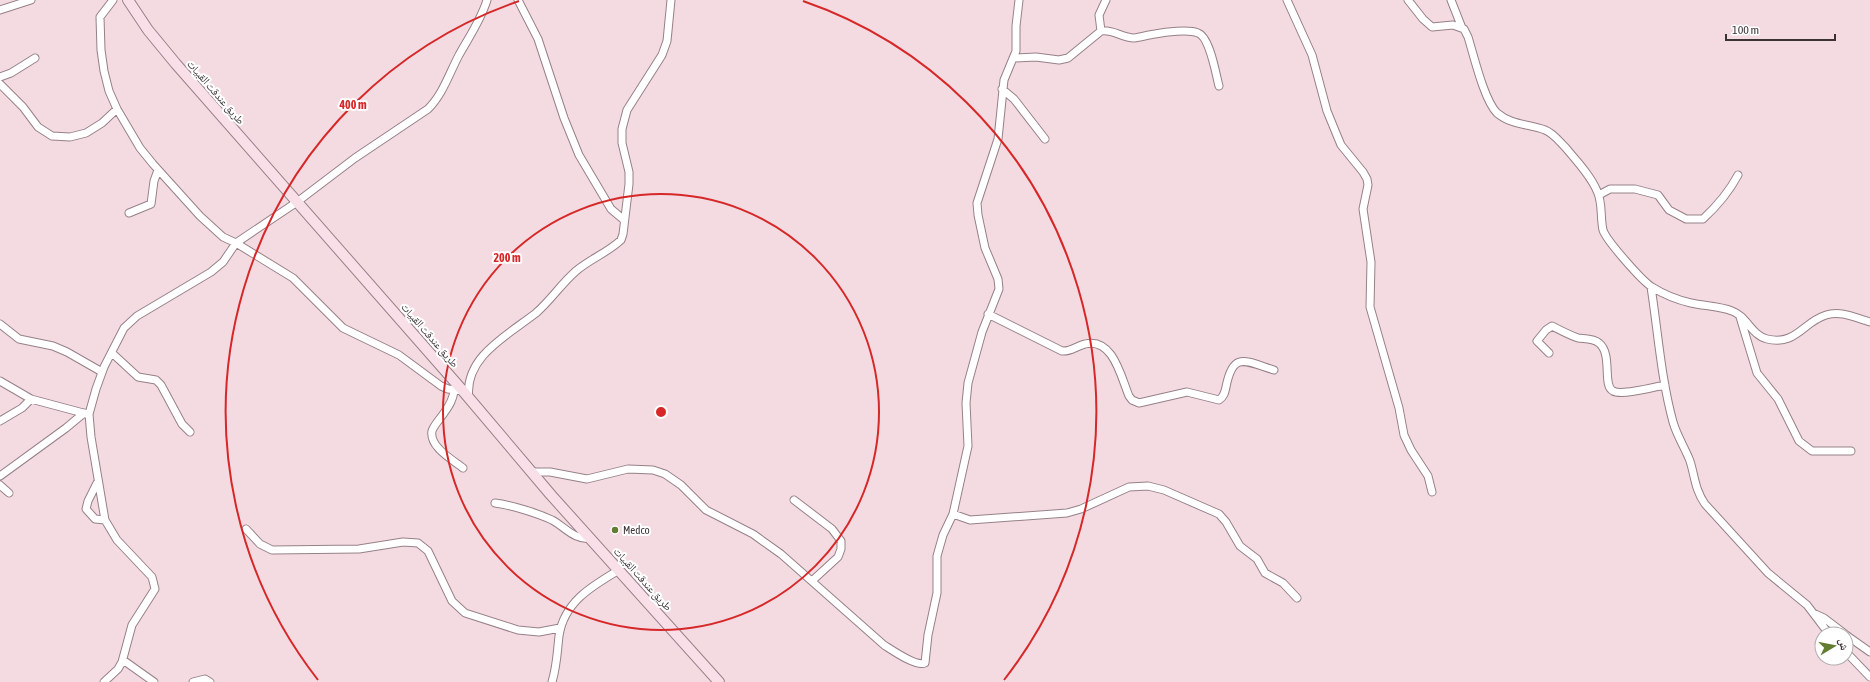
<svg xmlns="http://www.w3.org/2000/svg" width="1870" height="682" font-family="'Asap Condensed','Noto Naskh Arabic',sans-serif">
	<rect width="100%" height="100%" fill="#f3dbe1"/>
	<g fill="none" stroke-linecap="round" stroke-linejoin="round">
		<defs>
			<path id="street" d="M113 0 100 17 101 50 104 71 109 91 117 109 140 148 153 164 200 216 223 237 236 243 293 278 343 328 399 355 441 386 448 389 463 391
				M518 0 538 39 564 118 579 155 611 209 624 220
				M1287 0 1312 55 1327 111 1336 133 1341 145 1363 172 1367 179 1368 185 1363 209 1371 262 1370 307 1399 408 1404 435 1411 450 1428 476 1432 492
				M1408 0 1423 19 1432 27 1453 25 1464 29 1468 37C1474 56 1484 100 1497 113 1511 125 1529 124 1545 130 1553 133 1559 141 1565 147 1576 160 1591 176 1597 191 1603 203 1600 217 1603 230 1606 240 1642 281 1652 287 1663 294 1678 300 1691 303 1704 306 1719 306 1732 311 1747 316 1751 335 1767 339 1796 346 1803 322 1826 315 1841 310 1856 318 1870 322
				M1451 0 1462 28
				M0 10 31 0
				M1101 31 1099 15 1106 0
				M1014 58 1036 57 1059 60 1068 58 1101 31C1113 29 1122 38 1134 38 1141 37 1148 35 1155 34 1165 32 1189 29 1198 33 1210 37 1216 75 1219 86
				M0 77 11 73 35 58
				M0 84 23 107 38 127 52 136 70 137 86 133 102 123 117 109
				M1002 89 1014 99 1045 139
				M1599 195 1610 189H1635L1658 195 1669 210 1686 219H1703C1717 206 1729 192 1738 175
				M129 213 151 204 154 181 158 170
				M1651 287C1658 332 1661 378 1673 422 1677 436 1685 448 1690 461 1695 477 1695 490 1705 504L1768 573 1807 605 1829 634
				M988 314 1062 351C1071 352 1076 346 1085 344 1113 337 1121 377 1129 396L1132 400 1139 403 1187 392 1219 400C1224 397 1225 392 1226 387 1233 351 1245 361 1274 370
				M1740 317 1757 373 1778 399 1799 441 1812 451H1851
				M0 324 19 339 53 346 67 352 102 372
				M112 353 138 377 156 380 161 385 182 424 190 432
				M1549 353 1537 341 1546 330 1552 326C1560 330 1569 335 1578 338 1585 339 1593 338 1599 343 1613 354 1602 386 1613 391 1622 396 1654 387 1665 385
				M0 381 31 399 87 414
				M454 391C453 400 449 406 444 413 440 419 434 425 432 431 429 447 453 460 463 468
				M469 399C463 357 508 335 536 313 551 300 561 284 576 271 590 259 607 253 621 240L623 234 629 184V172L622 143V129L627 110 662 55 667 41 671 0
				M0 421 22 408 31 399
				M531 472H550L587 479 628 469 653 470 665 474 681 485 706 510 753 534 781 554 884 645C892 650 916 667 925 663L928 635 937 593V556L943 535 953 514 968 446 966 403 968 383 982 332 999 289 998 279 985 248 978 215 977 203 998 139 1004 80 1016 51V26L1019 0
				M0 476 66 428 84 413
				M97 483 88 501 86 509 95 519 105 520
				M0 485 9 493
				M794 500 832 529 841 541V549L838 557 813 580
				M495 503C511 505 537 513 552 520 565 527 575 541 591 538
				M953 514 970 520 1067 513 1081 509 1129 487 1148 486 1164 490 1219 514 1226 522 1240 546 1257 559 1265 573 1283 583 1297 598
				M246 529 260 544 272 550 359 549 403 542 418 543 428 551 452 601 465 613 518 630 539 632 560 628
				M1813 613 1824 618 1845 634
				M1846 635 1870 652
				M1846 652 1870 677
				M123 660 154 682
				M104 682 118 669 122 662 132 625 155 589 152 577 117 540 105 520 91 437 89 414 96 389 104 367 124 328 137 316 211 272 223 262 236 243 297 202 355 158 428 109C443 94 449 74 459 55 469 37 481 20 487 0
				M193 682 205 679 210 682
				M552 682C557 665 557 653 559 636 564 602 592 586 619 570"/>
			<path id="secondary" d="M128 0 148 30 176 64 463 391 551 495 719 682"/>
		</defs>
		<use href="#street" stroke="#978187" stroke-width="9"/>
		<use href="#secondary" stroke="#978187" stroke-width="12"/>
		<use href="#street" stroke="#fff" stroke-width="7"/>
		<use href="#secondary" stroke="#f9e0e8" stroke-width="10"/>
	</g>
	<g fill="none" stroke="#d62828" stroke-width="2">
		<circle cx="661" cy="412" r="218"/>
		<path d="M318 680A435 435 0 0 1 519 1M803 1A435 435 0 0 1 1004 680"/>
	</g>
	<circle fill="#637d30" stroke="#fff" stroke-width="1.5" cx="615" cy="530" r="4"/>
	<g text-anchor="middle" stroke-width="4" stroke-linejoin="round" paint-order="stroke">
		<g font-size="11" fill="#3b3234" stroke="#fff">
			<text transform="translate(216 92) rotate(49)" y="4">طريق عندقت القبيات</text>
			<text transform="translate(430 335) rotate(49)" y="4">طريق عندقت القبيات</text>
			<text transform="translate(643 579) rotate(48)" y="4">طريق عندقت القبيات</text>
		</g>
		<g font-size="11" fill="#3b3234" stroke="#fff" text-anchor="start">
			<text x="623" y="534">Medco</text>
		</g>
	</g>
	<circle cx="661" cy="412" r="6" fill="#d62828" stroke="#fff" stroke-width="2"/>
	<g font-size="12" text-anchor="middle" font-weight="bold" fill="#d62828" stroke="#fff" stroke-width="4" stroke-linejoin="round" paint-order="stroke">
		<text x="353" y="109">400 m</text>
		<text x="507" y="262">200 m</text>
	</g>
	<g transform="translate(1834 646) rotate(80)"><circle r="19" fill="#ffffff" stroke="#b1adae"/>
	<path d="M0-3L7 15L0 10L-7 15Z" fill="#637d30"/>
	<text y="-6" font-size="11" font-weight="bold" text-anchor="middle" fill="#3b3234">ش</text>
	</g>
	<path d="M1726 34v6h109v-6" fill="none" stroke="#3b3234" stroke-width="2"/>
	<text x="1732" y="34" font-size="12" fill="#3b3234" stroke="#ffffff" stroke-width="3" paint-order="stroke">100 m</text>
</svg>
